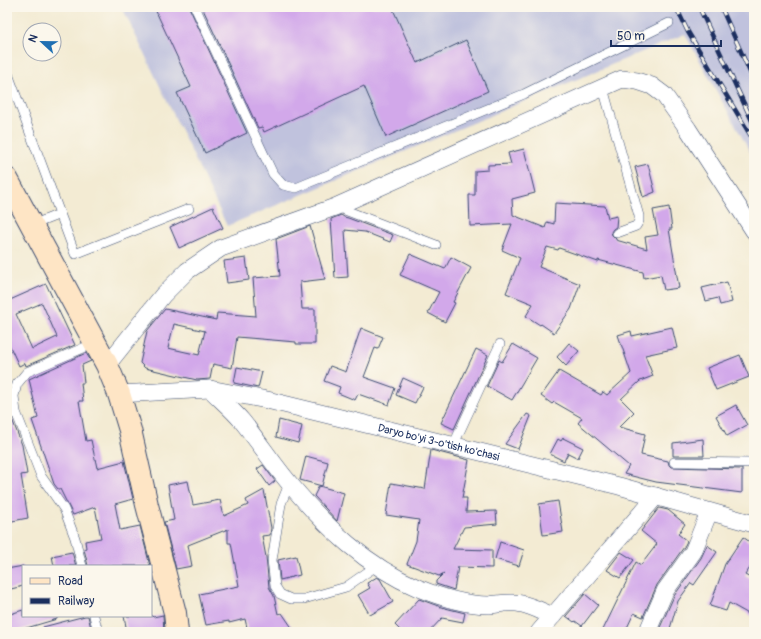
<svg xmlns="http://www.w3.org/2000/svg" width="761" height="639" font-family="Pangolin,sans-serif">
	<rect width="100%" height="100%" fill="#fbf7ec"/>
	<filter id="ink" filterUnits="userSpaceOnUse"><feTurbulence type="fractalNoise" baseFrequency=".025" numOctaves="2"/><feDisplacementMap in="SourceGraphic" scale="8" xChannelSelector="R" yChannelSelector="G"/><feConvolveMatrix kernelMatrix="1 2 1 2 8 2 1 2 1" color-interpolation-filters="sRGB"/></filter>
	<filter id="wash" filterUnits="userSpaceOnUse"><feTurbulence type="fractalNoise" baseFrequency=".012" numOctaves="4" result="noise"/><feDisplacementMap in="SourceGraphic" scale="16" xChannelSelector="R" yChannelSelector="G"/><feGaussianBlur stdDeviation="0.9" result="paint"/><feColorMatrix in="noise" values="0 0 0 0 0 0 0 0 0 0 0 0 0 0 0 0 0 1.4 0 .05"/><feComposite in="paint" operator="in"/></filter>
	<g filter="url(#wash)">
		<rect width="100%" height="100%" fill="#f3ebd3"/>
		<path fill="#c0c2dd" d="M122 7H754V159L685 34 227 226Z"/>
		<g id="blocks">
			<path fill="#d2a8ea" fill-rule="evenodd" d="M154 7H189L247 133 205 153 177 93 191 87Z
				M202 7H392L417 63 466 40 488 91 386 137 364 86 264 132 262 127 258 128Z
				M524 149 535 193 512 199 513 215 545 228 547 222 554 224 555 203 605 206 608 218 617 216 616 227 613 229 611 232 612 235 616 239V240L647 249 645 237 658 235 653 210 669 207 672 229H669L679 288 664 290 661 275 644 278 643 272 598 260V262L559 248 558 250 547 247 539 267 580 284 571 309 554 333 541 324 540 325 526 316 533 304 506 293 520 258 502 250 512 224 470 226 469 195H475V171L488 170V165L511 164 508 153Z
				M648 164 655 192 643 197 635 167Z
				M213 207 223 228 179 248 170 227Z
				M341 215 344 217 348 218 393 235 390 242 365 232 345 230 348 277 335 278 331 219Z
				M310 226 325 279 300 282 302 309H315V344H296V342L237 337 232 368 213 364 210 379 197 380 145 368 140 363 147 331 165 309 216 320 217 313 256 316 253 278 280 276 276 239ZM174 324 205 331 199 355 168 348Z
				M410 254 445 269 451 257 471 268 453 302 455 303 445 322 428 313 439 292 400 275Z
				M246 258 249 280 227 283 224 261Z
				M727 282 732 302 720 305 718 298 706 301 702 288Z
				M46 284 75 345 26 366 25 363 19 366 7 340V293L10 300ZM42 303 57 337 32 349 16 314Z
				M672 327 677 348 645 355 653 376 640 381 621 399 634 412 619 427 645 434 641 455 668 461 669 465 671 467 742 469V493L656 482 624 474 629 466 578 423 582 418 554 402 552 404 541 396 559 371 601 395 603 392 607 395 631 373 618 335 631 331 632 336Z
				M361 328 383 337 378 349 375 348 364 377 395 388 389 405 358 394 355 400 338 393 340 387 324 381 330 366 346 372Z
				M569 343 579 351 566 366 557 357Z
				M513 344 537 358 512 400 487 386 499 360 502 362Z
				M476 349 488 355 454 429 441 423Z
				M86 353 91 361 82 365 84 383H81L83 401H79L86 441 91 440 97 468 124 461 133 499 115 504 120 530 140 526 150 566H88L84 549 86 548 85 541 101 538 95 507 73 515 60 489H58L54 484 32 420 38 418 29 379Z
				M740 355 749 377 716 390 707 368Z
				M237 367 262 372 258 388 234 383Z
				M403 378 423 387 415 403 396 395Z
				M7 401H9L10 414 22 445 27 474 21 475 28 518 7 522Z
				M736 405 747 425 727 436 716 416Z
				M527 414 531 416 518 449 505 444Z
				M279 420 302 426 298 443 276 437Z
				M563 438 583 448 578 458 568 453 564 461 550 454 558 439 561 441Z
				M703 439 704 456H673V443Z
				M431 450 469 460 462 498H467L466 512 496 511 497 524 464 527 453 549 492 550V568L458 567 454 590 436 584V581L444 573 439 576 407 564 416 541 419 520 386 515 391 483 425 489Z
				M306 456 328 462 322 486 300 480Z
				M263 465 275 481 269 486 257 469Z
				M188 481 193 505 220 500 224 516 248 505 246 500 264 490 271 528 270 535 262 536 266 557 269 587 274 596 278 614 282 613 295 632H248L245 619 229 623V621L206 625 199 594 239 586 231 543H228V529L188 545 192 566 176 569 164 522 174 520 168 485Z
				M319 486 344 493 337 521 314 496Z
				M558 501 563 532 543 535 539 504Z
				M659 508 668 510 685 524 678 534 687 541 684 547 657 585 643 617 634 613 625 632H602L636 562 641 565 657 544 641 531Z
				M743 537 754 545V562L745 575 754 580V617L729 603 726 611 710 606 725 564Z
				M500 542 524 550 519 566 495 559Z
				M707 545 717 552 694 585 691 583 678 601 669 632H658L674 596 701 558Z
				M72 552 76 566H54L52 556Z
				M621 552 634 560 620 578 607 570Z
				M296 556 300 575 280 580 278 560Z
				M23 566V586L7 590V569Z
				M377 577 380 579 393 602 370 615 358 595 370 588 367 583Z
				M585 594 598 605 582 626 575 621 574 622 566 616Z
				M419 599 441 607 465 613 463 622 442 618 429 632H402L395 625Z
				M23 610V616H57V619L13 632H7V615Z
				M163 615 164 632H127L124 616H152L153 617Z
				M85 616H88L92 632H44L43 627Z"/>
		</g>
	</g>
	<g filter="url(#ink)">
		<use href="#blocks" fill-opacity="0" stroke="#3b4b70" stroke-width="1"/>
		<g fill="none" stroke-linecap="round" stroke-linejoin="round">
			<defs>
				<path id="lane" d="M195 7 273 174 283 185 296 188 524 94 669 23
					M7 71 75 254 189 209
					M603 88 639 216V221L636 226 617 233
					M337 207 436 245
					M32 225 60 214
					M453 446 500 344
					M674 462 754 463
					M289 484 281 504 272 560 275 586 280 594 291 599H304L346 587 376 566
					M82 566 75 538 64 509 41 476 16 412 14 396 17 384 27 372 95 343
					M94 616 98 632"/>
				<g id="street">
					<path d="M107 365 163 295 187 271 221 248 335 207 622 79 637 81 652 86 664 95 688 129 754 231"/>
					<path d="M210 389C221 400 233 410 242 421 259 442 273 464 290 484 326 527 366 566 418 588 440 597 465 605 489 605 500 604 510 601 522 604 532 606 543 612 553 616"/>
					<path id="s1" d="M119 394 210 389 267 400 619 486 754 524"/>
					<path d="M539 632 656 496"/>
					<path d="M648 632 649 628 665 591 693 552 709 512"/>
				</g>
				<path id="secondary" d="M7 179 107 365 119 394 130 430 147 505 175 613 177 632"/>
			</defs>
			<use href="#lane" stroke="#3b4b70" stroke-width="10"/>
			<use href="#street" stroke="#3b4b70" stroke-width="18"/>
			<use href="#secondary" stroke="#3b4b70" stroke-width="24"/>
			<use href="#lane" stroke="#fff" stroke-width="9"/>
			<use href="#street" stroke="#fff" stroke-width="17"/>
			<use href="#secondary" stroke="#fee5c5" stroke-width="22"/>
			<defs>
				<path id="rail" d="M676 7 688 32 754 141
					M699 7 754 125
					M721 7 754 81
					M750 7 754 12"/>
			</defs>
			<use href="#rail" stroke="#1b2f5e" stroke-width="4.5"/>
			<use href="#rail" stroke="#fbf7ec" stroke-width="3" stroke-dasharray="9" stroke-linecap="butt"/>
		</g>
	</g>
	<g text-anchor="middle" stroke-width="3" stroke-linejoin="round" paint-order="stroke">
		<g font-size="11" fill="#1b2f5e" stroke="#fbf7ec">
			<text dy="4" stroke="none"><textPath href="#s1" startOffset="326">Daryo bo'yi 3-o'tish ko'chasi</textPath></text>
		</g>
	</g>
	<rect width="761" height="639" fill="none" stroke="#fbf7ec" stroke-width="24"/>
	<rect x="22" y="565" width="130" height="52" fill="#fbf7ec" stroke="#a1a7b3"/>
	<rect x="30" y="578" width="20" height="6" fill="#fee5c5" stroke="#a1a7b3"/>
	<text x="58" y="585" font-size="12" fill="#1b2f5e">Road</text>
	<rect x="30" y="598" width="20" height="6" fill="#1b2f5e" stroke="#a1a7b3"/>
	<text x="58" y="605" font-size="12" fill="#1b2f5e">Railway</text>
	<g transform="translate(42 42) rotate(292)"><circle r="19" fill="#fbf7ec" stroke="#a1a7b3"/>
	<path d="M0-3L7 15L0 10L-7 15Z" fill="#1f6fb2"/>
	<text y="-6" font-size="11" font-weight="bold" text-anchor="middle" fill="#1b2f5e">N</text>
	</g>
	<path d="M611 40v6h110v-6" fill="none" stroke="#1b2f5e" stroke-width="2"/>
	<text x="617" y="40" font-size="12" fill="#1b2f5e" stroke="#fbf7ec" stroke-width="3" paint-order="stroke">50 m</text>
</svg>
